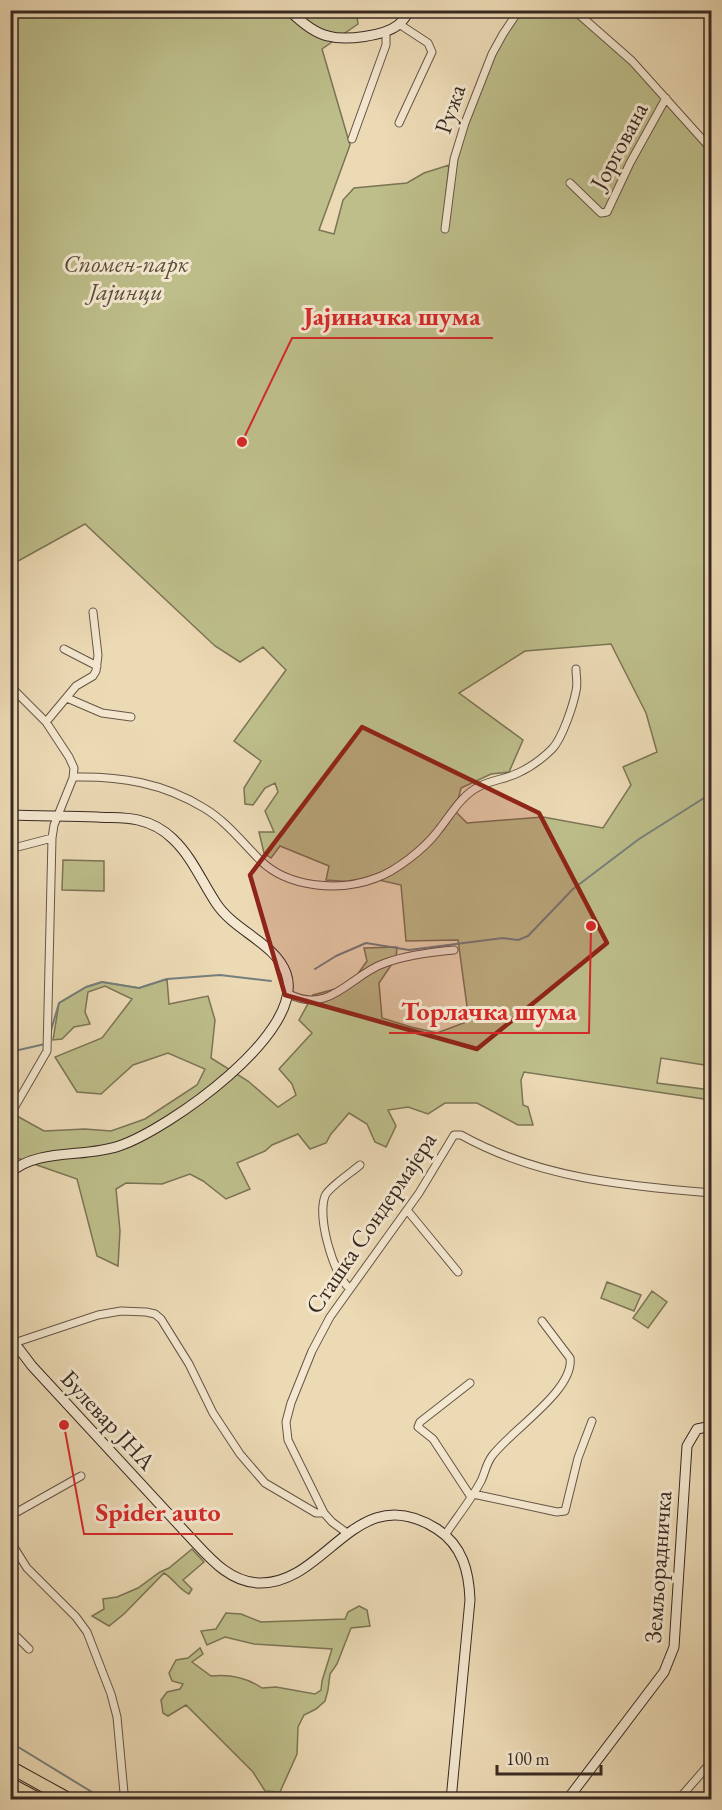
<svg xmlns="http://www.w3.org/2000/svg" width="722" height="1810" font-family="'EB Garamond',serif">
	<rect width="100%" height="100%" fill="#ecdab5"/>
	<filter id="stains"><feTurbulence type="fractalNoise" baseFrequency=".00333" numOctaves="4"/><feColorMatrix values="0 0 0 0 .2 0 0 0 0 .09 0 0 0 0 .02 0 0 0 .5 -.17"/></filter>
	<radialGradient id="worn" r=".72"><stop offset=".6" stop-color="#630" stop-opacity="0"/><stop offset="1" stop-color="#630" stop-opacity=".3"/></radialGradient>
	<path fill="#bdbe8a" stroke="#7b7456" stroke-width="1.5" fill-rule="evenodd" d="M10 11H356L358 24 322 49 350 145 319 230 334 234 343 200 354 188 407 183 424 173 449 165 446 194 454 159 503 34 522 11H574L632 61 711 149V192L704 201 712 207 711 1066 661 1058 657 1083 711 1090V1107L704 1099 524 1072 521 1080 523 1105 528 1107 533 1125H518L477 1103H445L428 1114 408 1107 388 1110 396 1126 386 1147 375 1142 367 1124 349 1113 331 1134 326 1143 310 1149 298 1134 272 1145 265 1151 237 1163 250 1189 226 1199 203 1181 190 1174 162 1184 126 1183 116 1189 120 1231 118 1266 97 1256 77 1179 14 1157 11 1161V1123L17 1116 44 1131 85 1129 111 1131 145 1119 197 1085 205 1069 168 1053 133 1065 101 1094 77 1092 55 1057 102 1038 132 999 105 986 88 992 85 1012 90 1024 74 1027 62 1039 53 1040 59 1003 86 987 102 982 139 988 167 979 169 1004 208 996 215 1020 211 1058 248 1081 278 1107 296 1095 292 1084 279 1069 312 1033 299 1020 313 995 350 985 367 961 364 948 397 947 396 958 379 983 382 1018 411 1027 437 1033 469 1021 458 940 406 941 401 885 370 878 354 882 326 880 329 866 280 846 271 858 264 853 259 832H274L265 811 278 792 275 783 265 788 253 805 245 804 244 788 261 761 234 741 286 670 263 647 240 662 215 646 85 524 11 565ZM611 644 646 713 657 752 623 767 631 785 603 828 543 817 467 823 455 811 461 788 491 774 509 772 523 740 459 693 525 651Z
		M63 860 104 861V891L62 890Z
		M607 1282 641 1295 634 1311 601 1298Z
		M652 1291 667 1302 648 1328 633 1318Z
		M192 1549 204 1562 183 1580 192 1589 189 1594C178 1589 174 1579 164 1573L124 1614 109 1626 92 1616 104 1609 103 1599 117 1597 138 1588 160 1572 169 1568Z
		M359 1606 367 1610 370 1626 351 1628 337 1664 330 1674 328 1690 325 1701 316 1709 304 1715 298 1727 297 1754 280 1792 265 1791 253 1772 186 1705 168 1716 163 1713 161 1700 167 1692 180 1689 183 1684 172 1681 169 1673 176 1660 188 1658 200 1648 203 1654 192 1662 211 1676C230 1674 246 1677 262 1688L276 1687 315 1694 321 1690 322 1681 332 1649 254 1644 225 1637 207 1645 201 1631 216 1629 226 1613 241 1614 261 1622 345 1619 348 1612Z"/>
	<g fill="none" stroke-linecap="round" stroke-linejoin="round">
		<path stroke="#757f7d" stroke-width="2" d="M315 969 336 956 366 943 409 950 503 938 518 940 528 936 573 889 639 839 712 793
			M50 1034 59 1003 86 987 102 982 139 988 167 979 220 975 271 981
			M10 1052 45 1044
			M10 1742 105 1800"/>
		<defs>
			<path id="street" d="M574 10 632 61 712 150
				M399 123 432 52 428 43 399 24
				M352 139 386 45V31
				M570 183 601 213 607 212 630 163 666 98
				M445 229 454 159 465 123 492 54 503 34 519 10
				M64 649 97 666
				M10 686 46 722 69 757 74 768 73 778 54 825 52 838 47 1051 10 1115
				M67 698 102 713 131 717
				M46 722 76 686 93 676 96 671 98 655 93 612
				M74 777C121 776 163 783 204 808 226 821 242 842 260 860 288 888 340 892 376 878 396 871 424 849 437 832 451 815 460 796 480 786 492 780 506 779 518 773 529 768 543 758 552 749 562 739 573 706 576 691 578 684 576 676 576 669
				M10 849 52 838
				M289 994C330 1015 350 975 385 963 407 955 431 952 454 950
				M407 1210 458 1272
				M350 1289C333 1274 317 1218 325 1196 328 1188 352 1172 360 1165
				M11 1344 98 1315 121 1311 146 1312 155 1314 161 1319 189 1364 213 1413 240 1454 265 1483 316 1513H324L332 1522 347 1533
				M470 1383 420 1422 418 1427 433 1439 471 1497
				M473 1494 557 1512 565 1511 578 1458 592 1421
				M324 1513 288 1440 286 1422 291 1403 312 1351 330 1317 419 1193 454 1135H461C538 1178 625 1186 712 1193
				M10 1516 81 1476
				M445 1535C457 1517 471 1500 481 1481 485 1473 486 1464 492 1456 510 1431 575 1390 570 1358L542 1321
				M10 1541 27 1568 76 1617 87 1632 111 1694 117 1717 124 1793
				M10 1630 29 1649
				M678 1800 712 1761"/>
			<path id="secondary" d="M289 10C299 20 314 33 328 36 346 41 384 36 398 25 403 21 407 15 410 10
				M10 815C39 816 68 816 97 817 110 818 125 817 138 820 151 823 164 830 173 839 192 857 202 882 216 903 234 931 275 943 286 973 308 1032 167 1130 119 1146 85 1158 37 1148 10 1173
				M10 1337 32 1366 189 1536C208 1556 228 1582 259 1583 327 1585 356 1477 437 1529 463 1546 469 1572 470 1600L451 1800
				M567 1800 664 1672 674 1647 687 1446 697 1429 712 1426"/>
			<path id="highway" d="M10 1767 70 1800
				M10 1784 40 1800"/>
		</defs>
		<use href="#street" stroke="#665547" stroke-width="9"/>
		<use href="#secondary" stroke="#392922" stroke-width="11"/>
		<use href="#highway" stroke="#392922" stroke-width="14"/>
		<use href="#street" stroke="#f3e7cf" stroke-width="7"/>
		<use href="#secondary" stroke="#f3e7cf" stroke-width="9"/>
		<use href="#highway" stroke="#ecdab5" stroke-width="12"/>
	</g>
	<path fill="#8f2418" fill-opacity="0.2" stroke="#8f2418" stroke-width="4.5" stroke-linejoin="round" d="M362 727 539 813 607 943 477 1049 285 995 250 875Z"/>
	<g text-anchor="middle" stroke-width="6" stroke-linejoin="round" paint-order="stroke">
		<g font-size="24" fill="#392922" stroke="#f3e7cf">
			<text transform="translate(450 109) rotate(-71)" y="8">Ружа</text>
			<text transform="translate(619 146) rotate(-62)" y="8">Јоргована</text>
			<text transform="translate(371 1223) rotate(-56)" y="8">Сташка Сондермајера</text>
			<text transform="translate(108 1420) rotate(47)" y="8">Булевар ЈНА</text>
			<text transform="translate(658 1567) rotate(-86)" y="8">Земљорадничка</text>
		</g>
		<g font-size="24" font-style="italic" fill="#5a4e3c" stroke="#f3e7cf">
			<text x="126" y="272">Спомен-парк<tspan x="126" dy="28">Јајинци</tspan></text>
		</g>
	</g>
	<path fill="none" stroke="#d62828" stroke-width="2" d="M242 442L292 338H493M591 926L589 1033H389M64 1425L84 1534H233"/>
	<g fill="#d62828" stroke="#f3e7cf" stroke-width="2">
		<circle cx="242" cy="442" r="6"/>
		<circle cx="591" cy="926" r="6"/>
		<circle cx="64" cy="1425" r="6"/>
	</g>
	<g font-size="26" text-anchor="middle" font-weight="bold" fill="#d62828" stroke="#f3e7cf" stroke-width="6" stroke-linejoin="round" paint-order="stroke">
		<text x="392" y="325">Јајиначка шума</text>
		<text x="489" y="1020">Торлачка шума</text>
		<text x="158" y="1521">Spider auto</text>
	</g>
	<rect width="722" height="1810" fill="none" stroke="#ecdab5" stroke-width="36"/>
	<rect x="12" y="12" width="698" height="1786" fill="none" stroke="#392922" stroke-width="3"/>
	<rect x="18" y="18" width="686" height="1774" fill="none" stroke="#392922" stroke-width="1.5"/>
	<path d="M497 1765v9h104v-9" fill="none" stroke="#392922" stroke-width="3"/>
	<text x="506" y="1765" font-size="18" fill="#392922" stroke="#f3e7cf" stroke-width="4.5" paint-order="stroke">100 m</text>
	<rect width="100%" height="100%" filter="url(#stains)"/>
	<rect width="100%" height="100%" fill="url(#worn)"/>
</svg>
